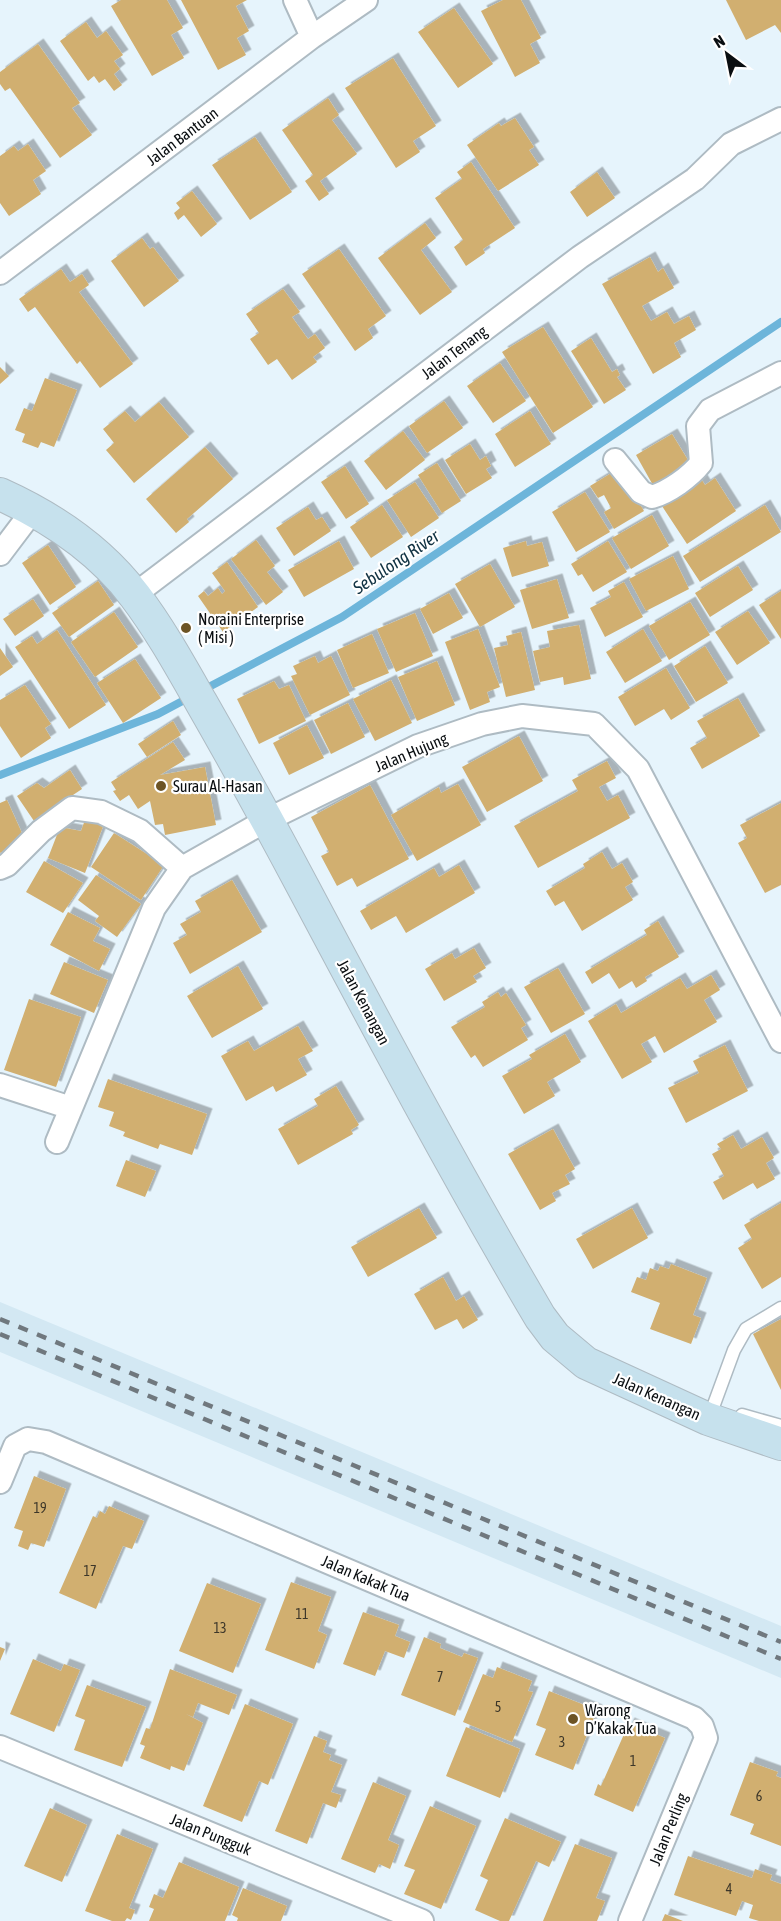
<svg xmlns="http://www.w3.org/2000/svg" width="781" height="1921" font-family="'Asap Condensed',sans-serif">
	<defs>
		<filter id="shadow"><feDropShadow dx="5.5" dy="-5.5" stdDeviation="0" flood-color="#0004"/></filter>
	</defs>
	<rect width="100%" height="100%" fill="#e6f4fc"/>
	<path fill="#d3e8f3" d="M0 1302 781 1626V1678L0 1352Z"/>
	<g fill="none" stroke-linecap="round" stroke-linejoin="round">
		<path stroke="#6db5da" stroke-width="8" d="M203 690 342 617 781 322
			M0 775 158 714 190 697"/>
	</g>
	<path fill="#d1af70" filter="url(#shadow)" d="M121 0H167L183 28 171 35 184 58 152 76 111 6Z
		M181 0H247L236 6 249 31 237 38 246 55 218 70Z
		M503 0H521L541 38 530 44 540 63 515 77 481 11Z
		M726 0H781V33L775 25 746 40Z
		M454 8 493 64 458 88 418 32Z
		M86 22 97 38 106 31 123 55 114 61 120 69 114 74 122 85 114 91 105 79 99 83 94 76 88 81 60 41Z
		M38 44 80 103 72 108 92 135 60 158 10 88 5 91 0 84V72Z
		M393 58 436 126 413 141 420 152 396 168 345 88Z
		M328 98 339 115 332 120 357 154 320 181 329 194 319 201 305 181 313 175 282 130Z
		M515 118 534 147 529 150 539 165 498 191 467 145 499 123 501 126Z
		M255 137 292 192 250 220 212 165Z
		M28 144 46 171 33 180 41 194 9 216 0 203V156L14 146 18 151Z
		M471 162 515 228 483 249 485 253 466 266 454 247 463 240 435 198 462 179 457 172Z
		M597 172 615 198 587 217 570 192Z
		M192 191 217 224 201 237 184 215 178 220 174 213 180 208 176 203Z
		M425 223 436 238 421 250 452 292 420 315 378 258Z
		M142 238 150 249 153 247 179 281 144 307 111 261Z
		M339 249 386 316 368 329 373 338 355 351 302 274Z
		M650 257 658 272 663 268 674 288 642 306 651 321 667 312 674 324 689 316 696 330 674 343 681 357 653 374 602 284Z
		M61 269 70 282 82 274 89 285 79 292 133 364 100 388 80 361 77 364 35 307 28 312 19 299Z
		M283 289 300 312 292 317 308 339 315 334 325 348 313 357 317 362 292 380 277 359 268 365 250 339 259 333 246 314Z
		M543 327 593 407 553 433 502 352Z
		M591 338 612 372 617 369 620 375 617 377 626 390 604 404 571 351Z
		M500 363 526 401 493 423 467 386Z
		M0 367 9 376 0 384Z
		M45 378 77 390 54 447 41 442 38 448 22 442 25 434 15 430 24 408 32 411Z
		M444 401 463 428 427 453 409 426Z
		M159 402 189 437 134 483 106 450 114 443 103 429 125 411 135 422Z
		M530 411 551 444 515 467 495 434Z
		M403 431 425 460 386 490 364 461Z
		M672 434 691 465 654 487 636 455Z
		M470 444 480 460 486 456 491 466 486 469 492 478 466 494 445 460Z
		M205 447 233 479 187 519 189 522 176 533 146 499Z
		M437 463 461 501 442 513 418 475Z
		M345 466 369 504 346 519 321 482Z
		M618 469 644 511 614 529 604 512 611 508 604 495 598 498 590 486Z
		M700 477 705 485 715 478 736 511 687 544 660 503Z
		M415 482 439 518 411 537 387 500Z
		M585 492 610 532 576 552 552 512Z
		M382 505 403 537 371 558 350 527Z
		M765 505 781 532 700 582 683 556Z
		M308 507 316 520 322 517 331 531 294 556 276 528Z
		M652 515 669 546 631 569 612 538Z
		M256 540 275 566 267 572 283 592 266 605 231 559Z
		M339 541 354 569 304 597 288 570Z
		M526 541 527 546 542 542 549 566 512 577 503 548Z
		M608 541 627 572 593 592 582 574 578 576 571 564Z
		M48 545 76 587 50 605 22 563Z
		M673 556 689 589 646 611 629 579Z
		M227 562 258 607 223 632 198 596 204 591 208 596 218 588 222 594 225 591 212 573Z
		M490 564 515 607 480 627 455 584Z
		M738 566 753 590 710 617 695 593Z
		M557 579 569 618 532 629 520 590Z
		M98 581 114 605 69 637 52 613Z
		M624 582 643 617 605 637 590 608 611 597 608 591Z
		M781 591V639L759 605Z
		M449 593 463 618 433 634 420 609Z
		M33 599 44 616 15 636 3 619Z
		M690 602 710 635 669 660 649 626Z
		M748 611 770 643 737 665 715 632Z
		M114 612 138 647 95 677 71 642Z
		M415 613 433 656 396 672 377 629Z
		M579 625 591 679 564 685 563 677 540 682 533 651 550 647 547 631Z
		M478 629 500 687 487 692 490 702 470 710 445 642Z
		M643 629 662 661 625 683 606 652Z
		M57 630 106 705 69 729 15 647 32 636 37 644Z
		M521 632 535 690 506 697 494 648 508 645 506 636Z
		M372 634 389 673 353 688 337 650Z
		M705 646 728 683 696 702 674 666Z
		M0 648 13 667 0 676Z
		M315 656 318 663 331 656 350 695 310 715 291 676 297 674 293 666Z
		M135 659 161 698 123 723 97 683Z
		M437 661 455 705 417 721 398 677Z
		M666 668 690 708 671 720 664 709 635 726 618 697Z
		M391 680 412 723 375 741 353 699Z
		M274 681 279 689 289 685 306 721 259 744 237 699Z
		M25 685 51 724 45 728 51 738 21 758 0 726V700Z
		M738 698 760 736 702 769 690 748 707 738 697 721Z
		M348 703 365 737 331 754 314 720Z
		M173 721 181 735 147 757 138 744Z
		M307 725 324 758 289 775 273 743Z
		M519 736 543 781 487 812 462 767Z
		M173 742 185 760 160 775 205 767 216 825 165 835 163 824 155 825 150 801 138 809 129 795 120 801 113 791 116 790 111 782Z
		M607 761 616 778 599 787 607 801 618 795 630 818 538 868 514 826 578 791 572 780Z
		M70 770 82 789 34 821 17 796 37 783 44 788Z
		M458 784 481 825 417 861 391 815 439 787 441 793Z
		M370 785 409 859 357 887 352 878 337 886 321 856 329 852 311 817Z
		M7 800 26 842 0 853V803Z
		M781 803V885L765 893 738 843 747 838 740 825Z
		M86 817 104 824 85 873 48 858 60 827 81 831Z
		M114 833 164 865 141 900 91 867Z
		M602 852 612 869 622 863 633 882 625 887 633 900 582 931 564 901 555 906 546 891 585 868 583 864Z
		M44 861 83 883 63 913 26 892Z
		M459 865 475 893 406 933 396 916 371 930 360 911 434 868 439 877Z
		M96 875 141 904 117 937 95 921 99 916 78 900Z
		M232 880 262 932 190 974 173 943 187 935 180 924 201 912 195 901Z
		M68 912 100 928 93 941 110 949 99 971 50 945Z
		M658 921 679 957 645 977 647 981 636 988 632 981 619 989 609 973 592 984 585 972 647 935 644 930Z
		M474 948 486 968 473 976 477 982 444 1001 425 969 452 953 455 959Z
		M64 962 108 980 94 1013 50 994Z
		M238 966 263 1009 212 1038 187 996Z
		M558 968 585 1014 551 1033 524 987Z
		M711 975 720 990 704 1000 717 1022 664 1053 655 1036 641 1044 652 1062 622 1079 588 1021 616 1004 621 1013 680 978 687 989Z
		M498 992 501 997 506 993 526 1025 521 1028 528 1040 483 1067 475 1055 471 1058 451 1027 485 1007 482 1002Z
		M29 999 81 1017 56 1087 4 1070Z
		M298 1026 313 1051 298 1059 307 1075 276 1092 273 1086 246 1101 221 1056 248 1041 254 1051Z
		M565 1034 581 1062 547 1082 555 1096 524 1114 502 1076 532 1059 529 1055Z
		M725 1045 748 1091 686 1123 668 1088 699 1073 693 1061Z
		M108 1079 207 1114 192 1155 160 1144 158 1149 123 1136 125 1132 109 1126 114 1112 98 1107Z
		M336 1086 359 1125 351 1130 353 1134 298 1165 278 1129 318 1106 314 1099Z
		M553 1129 575 1169 565 1175 570 1184 552 1193 556 1201 540 1210 508 1154Z
		M733 1135 741 1149 762 1137 774 1158 766 1163 775 1179 757 1189 753 1183 723 1200 713 1182 724 1176 712 1154 721 1149 717 1144Z
		M126 1160 156 1171 145 1197 116 1186Z
		M781 1203V1277L762 1289 738 1248 752 1239 744 1225Z
		M419 1208 437 1238 368 1277 351 1247Z
		M632 1208 648 1238 593 1269 576 1239Z
		M671 1264 707 1278 693 1315 701 1318 691 1344 650 1329 660 1303 631 1292 637 1277 646 1280 650 1268 658 1271 660 1266 669 1269Z
		M443 1277 456 1301 464 1296 478 1320 463 1329 457 1319 435 1330 414 1294Z
		M781 1319V1390L753 1334Z
		M34 1476 66 1489 44 1547 31 1543 28 1550 18 1546 23 1531 14 1528Z
		M109 1506 144 1521 132 1549 123 1546 96 1609 59 1593 93 1516 97 1518 100 1511 105 1514Z
		M291 1582 331 1597 318 1631 327 1635 314 1669 265 1650Z
		M207 1583 261 1604 233 1673 179 1651Z
		M363 1612 399 1625 395 1636 410 1642 404 1658 385 1651 375 1676 343 1664Z
		M424 1637 441 1644 440 1648 462 1657 464 1653 478 1658 455 1716 401 1695Z
		M0 1647 5 1649 0 1661Z
		M33 1659 61 1671 64 1664 80 1670 54 1732 10 1714Z
		M497 1667 532 1681 528 1691 533 1692 512 1742 463 1722 483 1674 493 1678Z
		M170 1669 237 1695 229 1715 198 1703 193 1717 186 1714 203 1723 184 1771 171 1766 170 1770 140 1758 145 1746 140 1744 146 1728 150 1729Z
		M87 1685 146 1707 122 1767 74 1750 85 1720 75 1716Z
		M549 1691 597 1710 573 1770 535 1755 546 1729 536 1725Z
		M245 1704 293 1724 268 1785 259 1781 242 1822 203 1806Z
		M629 1723 665 1738 633 1812 594 1795 598 1784 601 1786Z
		M466 1727 520 1749 500 1798 446 1776Z
		M314 1736 327 1741 323 1752 331 1755 329 1760 342 1765 331 1792 341 1795 336 1808 323 1803 307 1844 275 1831Z
		M750 1762 778 1772 776 1776 781 1778V1846L750 1834 754 1824 730 1815Z
		M373 1782 406 1796 388 1840 399 1845 390 1869 379 1864 375 1873 341 1859Z
		M430 1806 476 1826 441 1909 404 1894 415 1870 404 1866Z
		M50 1808 87 1825 62 1882 24 1866Z
		M505 1818 561 1842 549 1867 536 1861 509 1921H500L475 1910 488 1880 480 1876Z
		M117 1834 153 1849 129 1908 135 1910 131 1920 127 1918 125 1921H112L85 1911Z
		M575 1844 612 1858 596 1898 605 1901 597 1921H543Z
		M688 1856 752 1878 755 1869 772 1875 770 1880 781 1884V1921H759L749 1918 753 1905 742 1901 736 1916 674 1895Z
		M179 1862 239 1887 225 1921H149L154 1909 149 1907 154 1894 163 1898Z
		M243 1888 287 1906 281 1921H237L238 1918 232 1915Z
		M665 1914 683 1921H662Z"/>
	<g fill="none" stroke-linecap="round" stroke-linejoin="round">
		<defs>
			<path id="lane" d="M742 1415 781 1426
				M709 1418 734 1350 746 1329 781 1308"/>
			<path id="street" d="M295 0 312 37
				M0 273 312 37 366 0
				M615 460 641 492 652 497C669 492 690 477 701 463L698 426 710 410 781 373
				M0 554 34 509
				M134 595 580 257 695 179 731 144 781 119
				M0 868 7 865 41 831 72 808 101 812 140 831 182 868
				M0 1085 71 1108
				M57 1142 154 908 182 868 267 820 418 746 482 724 522 716 594 724 638 769 781 1041
				M0 1482 15 1446 28 1439 46 1442 694 1718 702 1726 706 1738 630 1921
				M0 1747 422 1921"/>
			<path id="secondary" d="M0 494C51 517 101 551 135 596 160 629 181 667 201 702 236 763 270 825 303 887 380 1032 457 1176 540 1317L555 1337 586 1363 708 1419 781 1444"/>
		</defs>
		<use href="#lane" stroke="#aebbc3" stroke-width="15"/>
		<use href="#street" stroke="#aebbc3" stroke-width="26"/>
		<use href="#secondary" stroke="#aebbc3" stroke-width="34"/>
		<use href="#lane" stroke="#fff" stroke-width="12"/>
		<use href="#street" stroke="#fff" stroke-width="22"/>
		<use href="#secondary" stroke="#c6e1ed" stroke-width="32"/>
		<path stroke="#70787e" stroke-width="4.5" stroke-dasharray="10 10" stroke-linecap="butt" d="M0 1319 781 1642
			M0 1334 781 1659"/>
	</g>
	<g fill="#6d5425" stroke="#fff" stroke-width="2">
		<circle cx="186" cy="628" r="6"/>
		<circle cx="161" cy="786" r="6"/>
		<circle cx="573" cy="1719" r="6"/>
	</g>
	<g text-anchor="middle" stroke-width="4.5" stroke-linejoin="round" paint-order="stroke">
		<g font-size="14" fill="#3c3629">
			<text x="40" y="1513">19</text>
			<text x="90" y="1576">17</text>
			<text x="302" y="1619">11</text>
			<text x="220" y="1633">13</text>
			<text x="440" y="1682">7</text>
			<text x="498" y="1712">5</text>
			<text x="562" y="1747">3</text>
			<text x="633" y="1766">1</text>
			<text x="759" y="1801">6</text>
			<text x="729" y="1894">4</text>
		</g>
		<g font-size="16" fill="#0a0e11" stroke="#fff">
			<text transform="translate(182 136) rotate(-37)" y="6">Jalan Bantuan</text>
			<text transform="translate(454 352) rotate(-37)" y="6">Jalan Tenang</text>
			<text transform="translate(411 752) rotate(-23)" y="6">Jalan Hujung</text>
			<text transform="translate(364 1002) rotate(62)" y="6">Jalan Kenangan</text>
			<text transform="translate(657 1396) rotate(24)" y="6">Jalan Kenangan</text>
			<text transform="translate(366 1578) rotate(23)" y="6">Jalan Kakak Tua</text>
			<text transform="translate(668 1829) rotate(-68)" y="6">Jalan Perling</text>
			<text transform="translate(211 1834) rotate(22)" y="6">Jalan Pungguk</text>
		</g>
		<g font-size="16" fill="#0a0e11" stroke="#fff" text-anchor="start">
			<text x="198" y="625">Noraini Enterprise<tspan x="198" dy="18">( Misi )</tspan></text>
			<text x="173" y="792">Surau Al-Hasan</text>
			<text x="585" y="1716">Warong<tspan x="585" dy="18">D’Kakak Tua</tspan></text>
		</g>
		<g font-size="18" font-style="italic" fill="#113242" stroke="#fff">
			<text transform="translate(396 562) rotate(-34)" y="6">Sebulong River</text>
		</g>
	</g>
	<g transform="translate(727 54) rotate(328)" stroke="#ffffff" stroke-width="4.5" paint-order="stroke">
	<path d="M0-4.5L10 22L0 15L-10 22Z" fill="#0a0e11"/>
	<text y="-9" font-size="16" font-weight="bold" text-anchor="middle" fill="#0a0e11">N</text>
	</g>
</svg>
